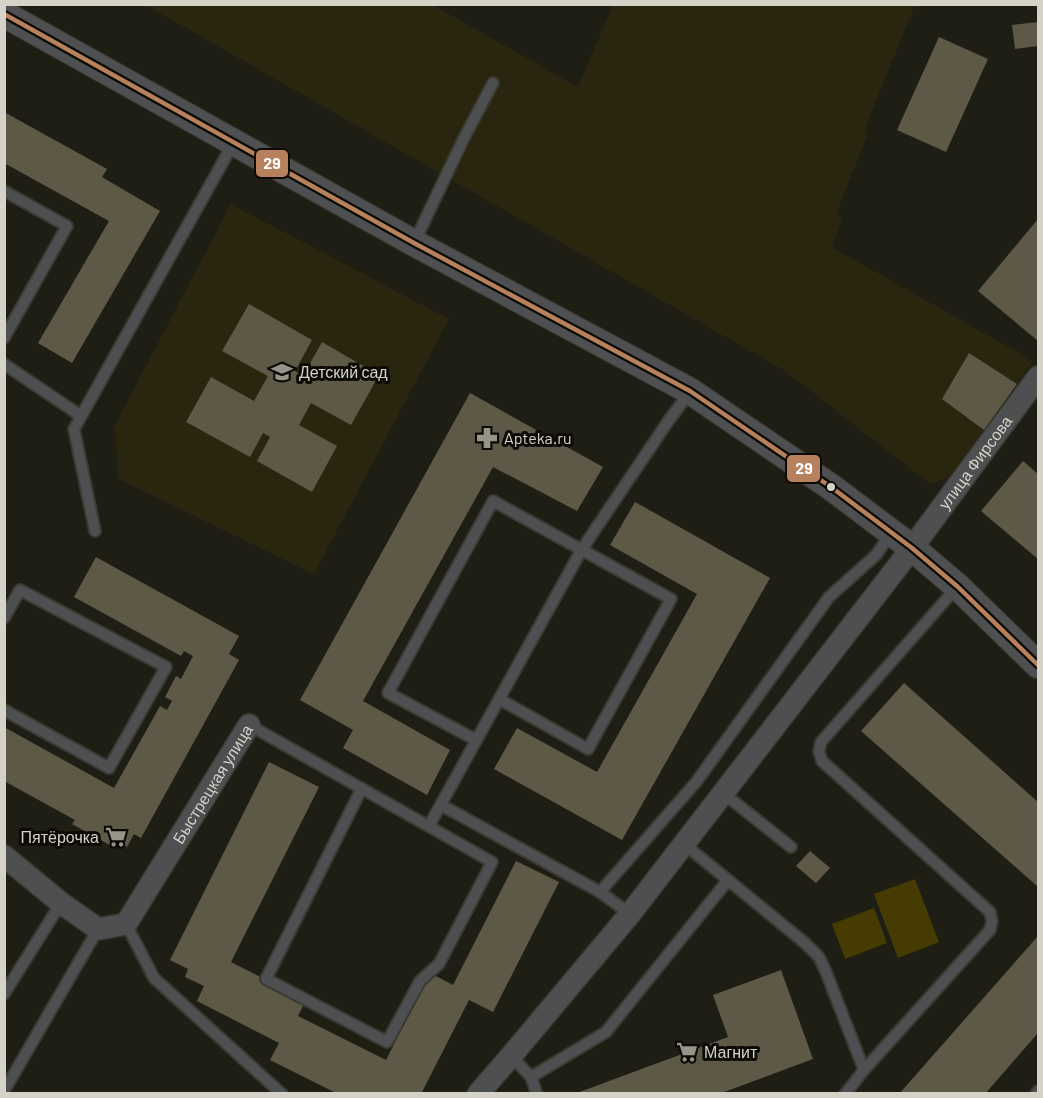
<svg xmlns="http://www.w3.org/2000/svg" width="1043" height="1098" font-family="Barlow,sans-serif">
	<rect width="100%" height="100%" fill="#1f1e14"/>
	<path fill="#29250f" d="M146 5H433L578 87 613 5H915L865 128 867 136 837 211 842 219 832 247 1033 361 950 477 930 484 785 371Z
		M231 204 449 319 314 574 118 479 115 425Z"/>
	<path fill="#453b03" d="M915 879 939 942 898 958 874 894Z
		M874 908 887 943 845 959 832 924Z"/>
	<path fill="#5d5946" d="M1038 22V46L1015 49 1012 25Z
		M939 37 988 59 946 152 897 130Z
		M4 112 107 169 102 177 160 211 72 363 38 343 109 221 4 163Z
		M1038 219V341L978 291Z
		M249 304 312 340 295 371 303 376 322 342 379 375 351 425 311 403 299 425 337 446 312 492 257 461 270 437 263 433 250 457 186 422 211 377 254 401 268 376 222 351Z
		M969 353 1017 384 984 430 942 399Z
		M470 393 603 467 577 511 493 467 363 701 450 750 427 795 343 748 353 730 300 700Z
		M1023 461 1038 474V559L981 511Z
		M635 502 770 578 622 840 494 769 517 728 597 772 697 594 610 545Z
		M96 557 239 636 229 654 239 660 141 838 134 834 127 847 116 841 113 847 72 824 75 820 4 781V727L114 788 160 706 167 710 172 701 165 697 176 676 181 679 193 656 184 651 181 656 74 597Z
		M904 683 1038 802V887L861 731Z
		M269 762 319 787 231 962 306 1000 298 1016 386 1060 430 973 453 985 516 861 559 882 493 1012 469 1000 421 1094H334V1092L270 1060 279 1043 197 1001 204 986 185 977 188 969 170 960Z
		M810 851 830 868 816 883 796 866Z
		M1038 936V1033L985 1094H899Z
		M781 970 813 1059 719 1094H574L728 1037 713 995Z"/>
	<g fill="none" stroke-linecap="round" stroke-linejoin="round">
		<defs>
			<path id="service" d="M4 191 67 226 4 338
				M414 243 463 140 493 83
				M4 364 81 416
				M95 531 74 429 234 142
				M4 618 20 590 166 667 109 768 4 710
				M249 725C330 771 411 816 492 862L439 964 420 981 387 1042 266 979 362 788
				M476 740 388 693 493 501 671 599 588 749 499 699
				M723 793 791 847
				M441 805 600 892 630 914
				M429 826 582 549 669 420 690 392
				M728 880 805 943 819 957 826 972 864 1070
				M600 892 697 781 829 597 876 555 891 533
				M126 924 154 978 282 1094
				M4 994 61 903
				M511 1056 531 1077 537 1094
				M531 1077 606 1032 728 880 684 844
				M4 1091 98 929
				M845 1094 864 1070 990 930 992 921 990 912 822 761 819 751 821 742 957 587
				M1036 1094 1038 1091"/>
			<g id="minor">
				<path id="s1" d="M4 856 61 903 98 929 126 924 249 725"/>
				<path id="s2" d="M478 1094 511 1056 630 914 912 548 1038 377"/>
			</g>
			<path id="tertiary" d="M4 14 414 243 690 391 831 487 912 548 958 587 1038 665"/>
		</defs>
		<use href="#service" stroke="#3b3a32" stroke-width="14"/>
		<use href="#minor" stroke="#3b3a32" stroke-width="24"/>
		<use href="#tertiary" stroke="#3b3a32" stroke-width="28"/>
		<use href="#service" stroke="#4e4f50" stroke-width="10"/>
		<use href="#minor" stroke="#4e4f50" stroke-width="21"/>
		<use href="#tertiary" stroke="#4e4f50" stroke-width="26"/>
		<defs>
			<path id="bus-1" d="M4 14 414 243 690 391 831 487 912 548 958 587 1038 665"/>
		</defs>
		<use href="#bus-1" stroke="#0c0a04" stroke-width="9"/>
		<use href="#bus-1" stroke="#b6815c" stroke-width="4.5"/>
	</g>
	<defs>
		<symbol id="school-bare" viewBox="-9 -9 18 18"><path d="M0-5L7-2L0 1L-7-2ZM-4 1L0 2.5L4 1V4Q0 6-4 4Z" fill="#959489" stroke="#0c0a04" stroke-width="2.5" paint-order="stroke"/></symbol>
		<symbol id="pharmacy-bare" viewBox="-9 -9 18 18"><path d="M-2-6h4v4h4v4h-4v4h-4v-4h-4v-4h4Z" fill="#959489" stroke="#0c0a04" stroke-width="2.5" paint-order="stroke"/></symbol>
		<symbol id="supermarket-bare" viewBox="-9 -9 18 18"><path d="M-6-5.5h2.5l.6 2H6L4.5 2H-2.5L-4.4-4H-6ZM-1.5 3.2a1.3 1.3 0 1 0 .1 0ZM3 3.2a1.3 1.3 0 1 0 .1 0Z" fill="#959489" stroke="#0c0a04" stroke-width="2.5" paint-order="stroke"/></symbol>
	</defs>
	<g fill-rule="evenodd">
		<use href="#school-bare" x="267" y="357" width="30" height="30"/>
		<use href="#pharmacy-bare" x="472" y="423" width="30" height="30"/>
		<use href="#supermarket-bare" x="101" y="822" width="30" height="30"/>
		<use href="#supermarket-bare" x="672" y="1037" width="30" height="30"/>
	</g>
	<circle fill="#d5d3c8" stroke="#0c0a04" stroke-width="2" cx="831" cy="487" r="5"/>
	<g text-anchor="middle" stroke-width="6" stroke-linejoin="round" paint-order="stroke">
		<g font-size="16" fill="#d5d3c8" stroke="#0c0a04" text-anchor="start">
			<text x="299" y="378">Детский сад</text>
			<text x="504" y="444">Apteka.ru</text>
			<text x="99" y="843" text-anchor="end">Пятёрочка</text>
			<text x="704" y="1058">Магнит</text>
		</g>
		<g font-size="16" fill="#d5d3c8" stroke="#0c0a04">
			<text dy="6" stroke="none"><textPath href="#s2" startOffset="804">улица Фирсова</textPath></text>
			<text dy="6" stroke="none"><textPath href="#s1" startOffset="312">Быстрецкая улица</textPath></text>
		</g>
	</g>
	<g stroke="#0c0a04" stroke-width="2">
		<rect x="255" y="149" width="34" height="29" rx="6" fill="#b6815c"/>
		<rect x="786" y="454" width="35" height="29" rx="6" fill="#b6815c"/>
	</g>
	<g font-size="16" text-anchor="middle" font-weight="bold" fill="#fff">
		<text x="272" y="169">29</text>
		<text x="804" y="474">29</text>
	</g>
	<rect width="1043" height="1098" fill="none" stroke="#d5d3c8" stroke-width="12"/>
</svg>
